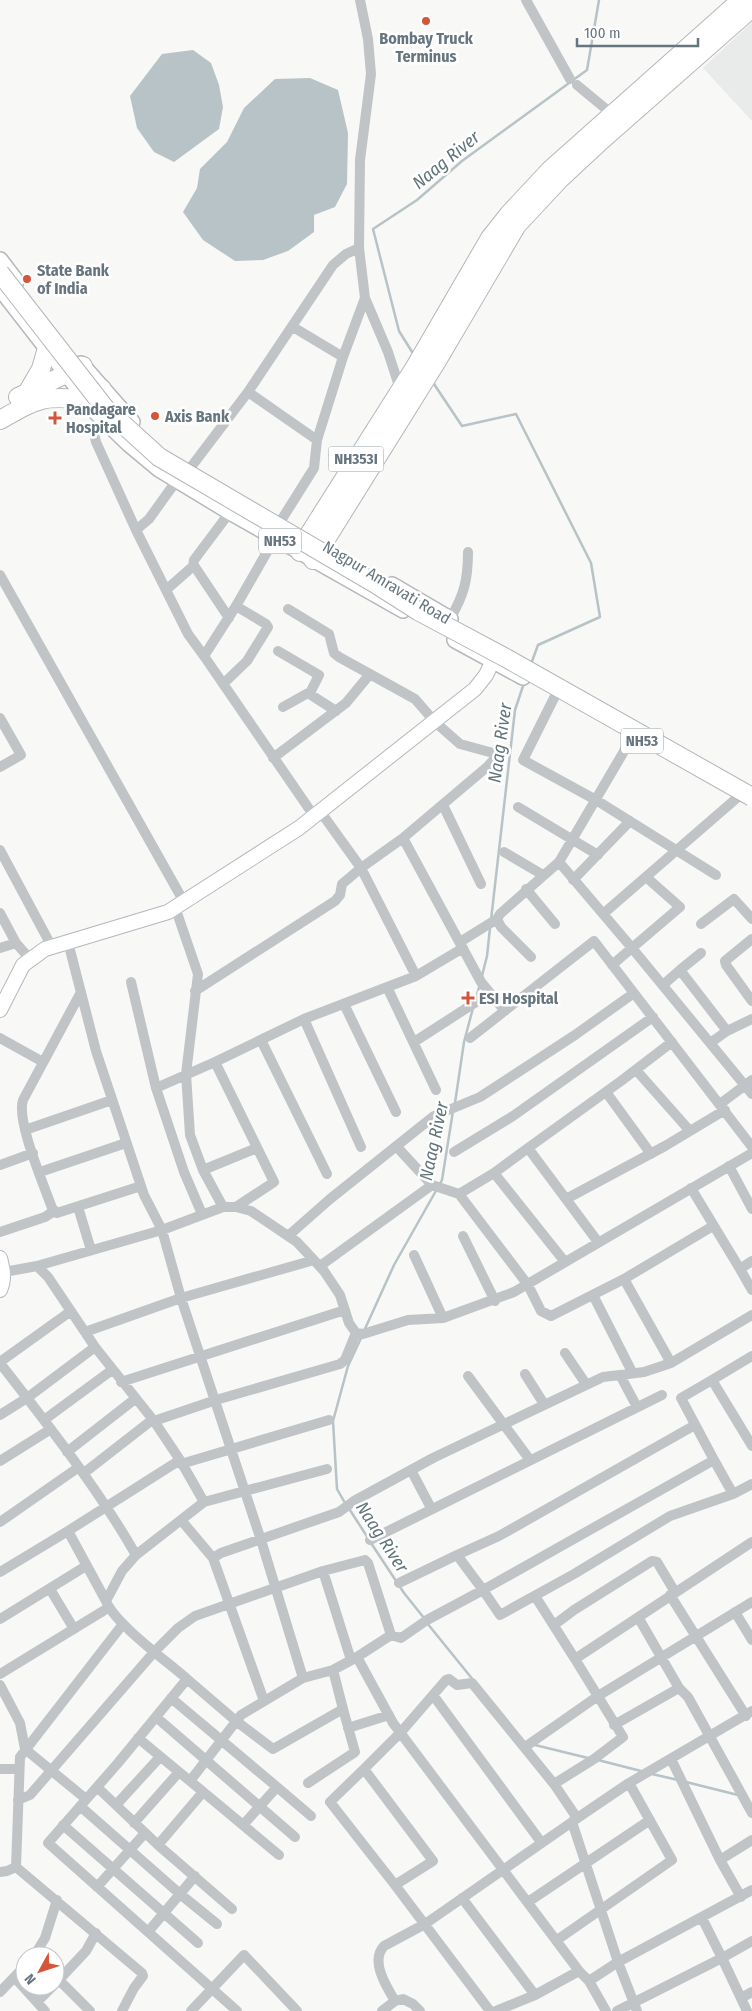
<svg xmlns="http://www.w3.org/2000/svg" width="752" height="2011" font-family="'Fira Sans Condensed',sans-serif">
	<rect width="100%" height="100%" fill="#f8f8f6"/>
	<path fill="#e9eaea" d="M752 22V121L703 68Z"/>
	<path fill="#b7c3c6" d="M193 50 211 63 219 85 223 107 219 129 174 162 154 152 137 128 130 96 162 54Z
		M310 78 338 90 348 133 347 184 335 207 314 215V232L288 251 263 260 235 261 203 240 183 212 197 188 200 169 227 142 244 108 275 79Z"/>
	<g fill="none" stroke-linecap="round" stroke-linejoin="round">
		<path stroke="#b7c3c6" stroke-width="2.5" d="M414 355 399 331 373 229 417 200 462 161 587 70 599 0
			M432 381 462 426 516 414 591 563 600 617 538 645 531 664
			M491 920 515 710 524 683
			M482 976 487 956 490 928
			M476 998 480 984
			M455 1103 464 1042 473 1008
			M440 1184 442 1180 453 1111
			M364 1331 394 1265 437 1189
			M345 1503 337 1489 333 1421 348 1366 362 1336
			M348 1507 368 1538
			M371 1543 404 1593 424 1618
			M427 1623 474 1681
			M535 1745 588 1758
			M598 1760 641 1771
			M652 1774 678 1780
			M686 1782 738 1795"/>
		<defs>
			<path id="secondary" d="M0 1010 23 965 45 949 168 912 299 828 475 689 486 675 497 652
				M0 1258C3 1270 5 1279 0 1290"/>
			<path id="primary" d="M0 260 16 281
				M0 288 97 413 129 444 159 469 230 512 403 610
				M81 364 132 422
				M392 585 450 619
				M455 640 523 677"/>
			<path id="highway" d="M27 393 41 369 47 348
				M18 397 83 366
				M0 420C39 398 43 395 87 400L102 389
				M300 552 308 536 415 367 490 238 509 214 550 170 741 0
				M313 560 437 361 517 225 559 180 602 140 752 8"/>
		</defs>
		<use href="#secondary" stroke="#b2b8bc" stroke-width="16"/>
		<use href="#primary" stroke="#b4b8bb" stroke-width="18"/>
		<use href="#highway" stroke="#b3b7ba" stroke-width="20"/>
		<path stroke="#c0c4c7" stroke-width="10" d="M360 0 368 39 371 74 360 160 359 248 365 298 388 352 400 389
			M526 0 570 79
			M577 85 612 114
			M293 327 343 357
			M248 392 317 440
			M100 416C94 426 93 431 96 442L136 530 188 634 204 656
			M191 467 248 392 333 265 346 254 359 248
			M282 519 314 468 317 440 343 357 365 298
			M136 530 149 519 177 480
			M275 538 236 606 204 656 314 816
			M193 567 194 560 230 512
			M0 575 184 902
			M166 590 191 568 195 567 229 618
			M288 609 329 634 334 653 339 657 415 699 435 722 460 744 493 753 497 756 487 767 403 838 361 868 416 976
			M450 619C464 595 468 580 468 552
			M278 651 319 675 310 693
			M223 684 247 661 268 627 266 624 236 606
			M556 694 523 760 596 800 716 875
			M283 707 308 693 336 711
			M0 718 21 755 0 767
			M273 758 346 703 370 674
			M443 805 481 884
			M518 807 598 855
			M403 838 481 982 490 993 414 1042
			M0 850 52 947
			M504 852 543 875
			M559 862 633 736
			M573 880 630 821
			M526 889 555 924
			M175 907 198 974 186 1074 190 1135 203 1170 223 1207
			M0 913 16 943 0 948
			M603 914 738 797
			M701 924 734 899 752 919
			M752 939 725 961 726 965 752 1001
			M68 942 96 1051 144 1195 162 1230 181 1298 261 1540 303 1678 333 1670 357 1657 393 1723 579 1971 589 1981 618 1962 637 2011
			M460 942 497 919
			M16 943 30 959
			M531 957 501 927 497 919 500 914 559 862 632 948 752 1094
			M612 965 680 907 646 877
			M680 970 701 953
			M131 982 156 1088 184 1172 202 1214
			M663 985 680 970 727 1031
			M387 987 436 1090
			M195 991 335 901 340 895 342 884 361 868 320 811
			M81 992 23 1100C16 1121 44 1185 52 1208L57 1213 141 1186
			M490 993 505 1011
			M344 1004 396 1112
			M304 1019 361 1147
			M0 1038 43 1062
			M470 1038 594 941 752 1147
			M261 1040 327 1174
			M710 1043 727 1031 752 1019
			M636 1070 690 1131
			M156 1088 215 1062
			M606 1092 651 1154
			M720 1104 752 1080
			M25 1130 112 1100
			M528 1148 494 1173 565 1262
			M454 1152 513 1116 653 1017
			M0 1165 33 1153
			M729 1166 752 1209
			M203 1170 257 1148
			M40 1172 126 1143
			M432 1185 459 1194 494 1173
			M691 1188 740 1269 752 1261
			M459 1194 528 1285 541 1311 551 1316 624 1279 671 1363 644 1372 620 1375
			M566 1199 665 1146 725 1110
			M78 1207 91 1250
			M236 1207 274 1182 215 1062 304 1019 416 976 463 948
			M0 1232 45 1217 54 1211
			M288 1236 330 1199 434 1116 480 1097 575 1035 634 993
			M463 1236 495 1301
			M598 1242 528 1148 621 1081 672 1042
			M414 1255 443 1318
			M320 1266 432 1185 397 1147
			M740 1269 752 1290
			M4 1272 37 1266
			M624 1279 713 1226
			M593 1295 632 1372
			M85 1332 181 1298 314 1260
			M565 1353 586 1384
			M752 1356 712 1380 752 1446
			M0 1362 71 1311
			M0 1363C48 1425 97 1487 136 1555L122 1571 106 1601C114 1623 168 1662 187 1679L118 1763 48 1843 237 2011
			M671 1363 752 1315
			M525 1374 544 1404
			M468 1376 530 1460
			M712 1380 681 1398 714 1460
			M121 1382 345 1310
			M0 1415 27 1398 95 1347
			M44 1420 112 1370
			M154 1421 216 1400 340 1364 345 1360 356 1333
			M695 1425 499 1536 457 1555 483 1590 714 1460 733 1494
			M67 1452 135 1399
			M0 1461 51 1429
			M181 1464 329 1420
			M411 1470 431 1508
			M84 1473 152 1420
			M204 1502 327 1469
			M181 1520 213 1558
			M0 1522 79 1467
			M68 1531 180 1460
			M370 1540 662 1395
			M136 1555 204 1502 180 1460 154 1421 95 1347 48 1277 37 1266 162 1230 223 1207H236L251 1211 297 1242 324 1271 340 1295 349 1323 356 1333 363 1334 408 1320 443 1318 514 1292 752 1153
			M323 1571 351 1660
			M0 1572 68 1531 106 1601
			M399 1583 457 1555
			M50 1589 74 1629
			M670 1595 746 1716
			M535 1596 575 1659 752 1542
			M735 1612 752 1640
			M0 1619 86 1566
			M554 1625 574 1610 652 1561 657 1562 675 1592
			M357 1657 391 1635 401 1638 427 1620 483 1590 500 1615 574 1574 670 1516 733 1494 752 1484
			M575 1659 623 1737 594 1759 554 1784 577 1818
			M333 1670 343 1709
			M0 1674 108 1608
			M187 1679 236 1721 273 1749 343 1709 355 1752 308 1783
			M0 1685 20 1723 25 1749 86 1799
			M679 1688 688 1697 752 1813
			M433 1695 541 1842
			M171 1698 277 1787 243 1825
			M264 1701 213 1558 221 1553 339 1512 354 1501 433 1458 603 1377 620 1375 637 1407
			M156 1717 295 1837
			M614 1725 679 1688 638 1617
			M348 1728 389 1715
			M138 1738 190 1781
			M525 1747 598 1696 752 1602
			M671 1759 720 1860 741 1897
			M0 1769H19
			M364 1769 330 1802 395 1885 433 1861 364 1769 401 1732 446 1680 449 1679 457 1685 472 1683 554 1784
			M97 1787 158 1845 232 1909
			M277 1787 311 1816
			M18 1800 30 1795 155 1651 178 1628 195 1616 323 1571 365 1560 368 1563 391 1635
			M116 1805 160 1757
			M80 1806 180 1894 217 1924
			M573 1821 629 1783 752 1711
			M134 1823 179 1772
			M63 1825 198 1943
			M158 1845 203 1792
			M279 1855 190 1781 241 1715 303 1678
			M720 1860 752 1840
			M0 1872 7 1871 16 1867
			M395 1885 490 2011
			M97 1887 145 1833
			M462 1898 535 1995 496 2011
			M528 1902 650 1820
			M148 1932 195 1876
			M557 1940 672 1860 629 1783
			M34 1956 45 1938 57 1900
			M55 1976 90 2011
			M15 1978 45 2011
			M589 1981 606 2011
			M55 1984 86 1951 96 1933
			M0 1992 25 1966
			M535 1995 579 1971
			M741 1998 752 1992
			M395 2001C386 1986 370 1961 384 1946L425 1924 572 1822 618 1962 752 1890
			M37 2002 53 1986
			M122 2011 134 1988 143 1976 142 1973 16 1867 20 1757 123 1624
			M191 2011 244 1955 297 2011
			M382 2011 395 2001 403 1999 413 2004 420 2011
			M617 2011 722 1958 702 1918
			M747 2011 722 1958 752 1941"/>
		<use href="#secondary" stroke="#fff" stroke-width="14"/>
		<use href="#primary" stroke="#fff" stroke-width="15"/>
		<use href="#highway" stroke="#fff" stroke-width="18"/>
		<defs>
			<path id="highway-bridge" d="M0 273 105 408 159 457 374 583 418 611 506 658 752 797"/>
		</defs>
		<use href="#highway-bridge" stroke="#b3b7ba" stroke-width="20" stroke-linecap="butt"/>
		<use href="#highway-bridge" stroke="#fff" stroke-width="18"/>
	</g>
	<g fill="#d3563c" stroke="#fff" stroke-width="2">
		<circle cx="426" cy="21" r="5"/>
		<circle cx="27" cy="279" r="5"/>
		<circle cx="155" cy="416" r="5"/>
		<path d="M52.5 410.5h5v5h5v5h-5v5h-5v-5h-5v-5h5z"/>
		<path d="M465.5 990.5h5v5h5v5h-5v5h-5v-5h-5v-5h5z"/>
	</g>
	<g text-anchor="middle" stroke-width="5" stroke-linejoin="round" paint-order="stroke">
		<g fill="#fff" stroke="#949ea5" stroke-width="1">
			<rect x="328.5" y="446.5" width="55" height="25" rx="4"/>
			<rect x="259" y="528.5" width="42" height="25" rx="4"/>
			<rect x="621" y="728.5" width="42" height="25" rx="4"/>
		</g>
		<g font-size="15" font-weight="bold" fill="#66757e">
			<text x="356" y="464">NH353I</text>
			<text x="280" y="546">NH53</text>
			<text x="642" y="746">NH53</text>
		</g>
		<g font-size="16" font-weight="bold" fill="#66757e" stroke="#fff" text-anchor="start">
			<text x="426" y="44" text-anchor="middle">Bombay Truck<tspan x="426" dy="18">Terminus</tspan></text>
			<text x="37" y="276">State Bank<tspan x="37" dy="18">of India</tspan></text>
			<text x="66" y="415">Pandagare<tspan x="66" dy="18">Hospital</tspan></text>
			<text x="165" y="422">Axis Bank</text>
			<text x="479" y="1004">ESI Hospital</text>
		</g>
		<g font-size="16" fill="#66757e" stroke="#fff">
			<text transform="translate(387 582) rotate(31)" y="6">Nagpur Amravati Road</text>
		</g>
		<g font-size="18" font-style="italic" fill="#617478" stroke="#fff">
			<text transform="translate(446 160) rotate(-39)" y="6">Naag River</text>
			<text transform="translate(500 743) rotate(-82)" y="6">Naag River</text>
			<text transform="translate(434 1141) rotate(-78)" y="6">Naag River</text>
			<text transform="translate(382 1537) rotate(57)" y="6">Naag River</text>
		</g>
	</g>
	<g transform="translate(40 1971) rotate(230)"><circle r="24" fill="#ffffff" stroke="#c2c8cb"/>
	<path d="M0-4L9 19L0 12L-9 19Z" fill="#d3563c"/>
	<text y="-8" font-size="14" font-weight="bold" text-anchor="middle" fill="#66757e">N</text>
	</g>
	<path d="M577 38v8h121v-8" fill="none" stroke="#66757e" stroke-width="2.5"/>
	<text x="584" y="38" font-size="15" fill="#66757e" stroke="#ffffff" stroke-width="4" paint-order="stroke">100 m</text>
</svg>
